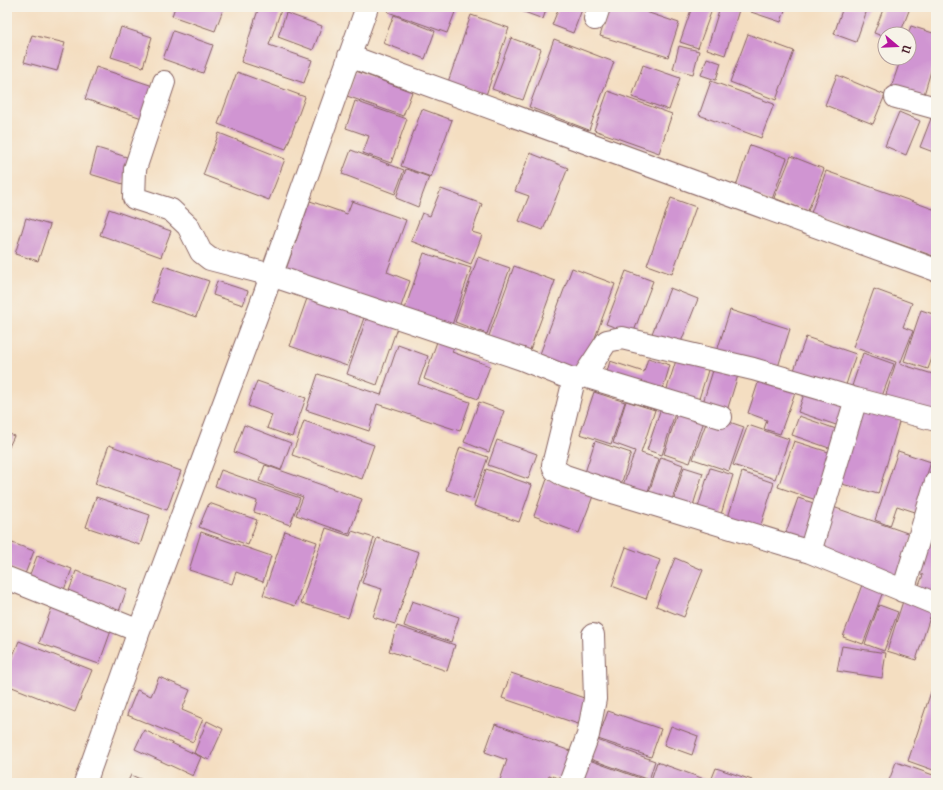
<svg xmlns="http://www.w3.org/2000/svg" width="943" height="790" font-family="'IM FELL French Canon',serif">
	<rect width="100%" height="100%" fill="#f7f3e8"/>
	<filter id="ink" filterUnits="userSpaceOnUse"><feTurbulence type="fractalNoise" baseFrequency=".025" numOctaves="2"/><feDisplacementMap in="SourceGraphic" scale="8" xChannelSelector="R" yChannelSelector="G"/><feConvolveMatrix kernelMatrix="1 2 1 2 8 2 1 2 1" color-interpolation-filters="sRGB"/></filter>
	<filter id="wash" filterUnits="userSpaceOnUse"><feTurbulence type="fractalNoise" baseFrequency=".012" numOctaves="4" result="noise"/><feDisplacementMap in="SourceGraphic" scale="16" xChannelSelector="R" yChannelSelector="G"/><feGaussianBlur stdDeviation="0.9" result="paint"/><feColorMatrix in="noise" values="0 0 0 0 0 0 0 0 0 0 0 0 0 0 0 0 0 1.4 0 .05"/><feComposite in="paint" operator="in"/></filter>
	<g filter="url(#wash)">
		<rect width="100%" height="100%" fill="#f4dec1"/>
		<g id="blocks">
			<path fill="#d095d2" d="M175 7H224L215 31 172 16Z
				M259 7H282L269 45 312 60 304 83 241 62Z
				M389 7H457L447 33 388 12Z
				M516 7H547L543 19 516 9Z
				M559 7H583L573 33 552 25Z
				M609 7H647L646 12 679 23 668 57 600 36Z
				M692 7H713L698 48 680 42Z
				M720 7H730L739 10 725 55 707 49Z
				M753 7H786L781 22 751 12Z
				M843 7H868L856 42 834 34Z
				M884 7 910 8 900 34H885V37L874 33Z
				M286 13 322 26 313 50 278 37Z
				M394 15 435 31 425 59 383 43Z
				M471 15 509 28 486 95 448 82Z
				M911 26 936 34V54L923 98 891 88 901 58H909L908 34Z
				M121 27 152 37 143 67 111 57Z
				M173 31 213 45 203 73 163 59Z
				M748 34 794 51 776 100 730 82Z
				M32 35 65 43 57 71 24 62Z
				M511 38 541 49 523 100 492 89Z
				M554 39 614 62 589 130 529 107Z
				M679 46 699 51 693 74 673 69Z
				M707 58 721 63 716 80 701 75Z
				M643 65 680 78 669 110 632 97Z
				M96 67 159 88 148 120 85 99Z
				M356 71 412 92 403 116 347 96Z
				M237 72 305 97 286 149 218 124Z
				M837 75 885 95 873 124 825 105Z
				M711 81 774 104 761 138 699 115Z
				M608 91 672 114 659 153 594 130Z
				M355 101 407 119 391 163 363 153 369 136 346 128Z
				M422 109 452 120 431 177 401 166Z
				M899 112 920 121 906 155 885 146Z
				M932 116 936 118V153L920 147Z
				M219 133 285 159 269 200 203 175Z
				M750 145 787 158 771 202 735 189Z
				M97 148 130 158 123 184 90 174Z
				M351 150 404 170 395 194 342 174Z
				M530 153 568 168 543 230 519 221 529 196 515 191Z
				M791 156 824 169 808 211 774 198Z
				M406 169 429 177 418 207 396 198Z
				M826 171 936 210V257L811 213Z
				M441 189 482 204 472 232 482 235 471 264 411 241 422 213 430 216Z
				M671 198 696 207 672 274 647 265Z
				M310 201 347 214 352 201 406 220 387 272 410 281 399 312 285 272Z
				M109 209 171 231 161 257 100 235Z
				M26 218 50 225 38 261 15 254Z
				M424 253 471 268 451 328 404 312Z
				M478 257 510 268 487 334 455 322Z
				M164 266 209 281 196 317 152 302Z
				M514 266 555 281 527 358 486 344Z
				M572 268 615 284 580 378 537 362Z
				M626 271 653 281 633 334 606 324Z
				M217 281 248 291 243 305 213 295Z
				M670 288 698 299 679 347 651 336Z
				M874 289 912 303 903 327 913 331 900 364 936 375V404L932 416 884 401 896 362 853 347Z
				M309 293 366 312 347 366 290 346Z
				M730 310 790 329 777 370 717 351Z
				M921 310 936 315V347L928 369 904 361Z
				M368 314 398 325 377 385 347 374Z
				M440 333 457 339 452 352 490 366 478 399 424 379Z
				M806 337 856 354 844 391 793 373Z
				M398 345 428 356 418 384 470 402 460 431 377 404 369 431 306 410 318 374 381 395Z
				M863 353 894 364 881 399 851 389Z
				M678 354 710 364 697 405 665 395Z
				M648 358 670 365 661 395 605 379 610 361 644 372Z
				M715 364 739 372 726 414 702 406Z
				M761 374 797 387 780 434 764 429 767 420 748 413Z
				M257 381 306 398 292 437 267 428 272 415 248 406Z
				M806 388 850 404 842 427 798 412Z
				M594 392 625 402 611 444 580 434Z
				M626 401 655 410 641 453 659 459 645 500 621 491 635 451 613 443Z
				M479 402 504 411 489 452 464 442Z
				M662 405 676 410 662 455 647 450Z
				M857 406 900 419 878 494 835 482Z
				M679 407 706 415 690 463 664 454Z
				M709 415 744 427 729 471 693 459Z
				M799 416 839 430 832 449 792 435Z
				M304 421 374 445 362 479 292 455Z
				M244 425 291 443 281 470 234 452Z
				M748 425 789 439 775 479 733 465Z
				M7 433 14 436 7 451Z
				M497 440 537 454 528 479 488 465Z
				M595 441 631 453 619 491 583 479Z
				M794 441 838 455 822 502 778 487Z
				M109 445 181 471 167 510 95 484Z
				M460 447 488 457 473 499 446 490Z
				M898 451 931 462 922 490 928 492 921 514 897 506 890 526 875 520Z
				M661 457 683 465 671 503 648 495Z
				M265 465 362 499 349 534 296 515 303 497 259 481Z
				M684 467 703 473 691 512 672 505Z
				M710 468 733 475 719 521 696 514Z
				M486 469 532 485 519 522 474 506Z
				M221 470 300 498 290 525 254 512 257 501 215 486Z
				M742 472 774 483 759 531 727 521Z
				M547 479 593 496 579 533 534 516Z
				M96 497 150 515 140 545 86 527Z
				M798 498 823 506 808 547 784 538Z
				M209 503 257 520 248 545 199 527Z
				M833 507 913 535 898 580 819 549Z
				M326 528 350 536 352 531 374 538 348 618 301 603Z
				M285 531 317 542 295 606 263 595Z
				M201 532 271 556 263 582 236 572 232 584 189 570Z
				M377 538 419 552 395 624 373 617 382 589 362 583Z
				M7 541 34 551 25 574 7 567Z
				M928 543 936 546V600L916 593 923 575 917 572Z
				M626 547 660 560 646 599 612 586Z
				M37 556 72 569 62 595 27 582Z
				M675 558 703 570 684 617 656 606Z
				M76 571 127 589 118 614 67 597Z
				M863 582 884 589 863 644 843 637Z
				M904 598 933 608 916 660 887 651Z
				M412 601 459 617 451 642 404 626Z
				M879 605 898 612 884 651 865 644Z
				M52 607 112 628 99 664 39 643Z
				M397 626 455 645 447 671 389 651Z
				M19 641 92 670 75 712 7 685V670Z
				M842 646 886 653 882 678 837 671Z
				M511 673 587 699 578 724 502 698Z
				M159 677 190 690 182 710 203 719 193 742 127 715 137 690 151 696Z
				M936 677V771L908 761Z
				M608 711 661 729 651 757 598 739Z
				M207 721 223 729 209 760 194 753Z
				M495 724 576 753 566 781 549 775 547 783H499L507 760 485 752Z
				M671 726 698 736 692 755 664 745Z
				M144 730 201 757 193 776 135 749Z
				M597 740 655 761 649 780 590 759Z
				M589 760 648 781 647 783H591L582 780Z
				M657 762 707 780 706 783H650Z
				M896 762 936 776V783H888Z
				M716 768 752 780 751 783H710Z
				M131 775 149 783H127Z"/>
		</g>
	</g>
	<g filter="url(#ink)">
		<use href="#blocks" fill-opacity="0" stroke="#866260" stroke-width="1"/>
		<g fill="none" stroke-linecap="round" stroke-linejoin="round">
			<defs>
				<path id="minor" d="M595 19 599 7
					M349 56 936 270
					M164 82 135 169 134 198 171 210 188 226 201 252 210 259 271 275 522 359 574 380 584 376 607 341 622 338 753 369 856 399 936 420
					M896 97 936 108
					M584 376 721 417
					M574 380 553 465 555 470 565 476 616 493 810 552 936 604
					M810 552 856 399
					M7 578 139 631
					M903 591 936 482
					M85 783 139 631 265 293 367 7
					M570 783 588 735 595 699 593 635"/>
			</defs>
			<use href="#minor" stroke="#866260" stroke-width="24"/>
			<use href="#minor" stroke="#fff" stroke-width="22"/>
		</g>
	</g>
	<rect width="943" height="790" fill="none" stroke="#f7f3e8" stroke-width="24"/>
	<g transform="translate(897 46) rotate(109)"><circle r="19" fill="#f7f3e8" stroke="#b29e9c"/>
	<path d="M0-3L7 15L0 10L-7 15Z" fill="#b5179e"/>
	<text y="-6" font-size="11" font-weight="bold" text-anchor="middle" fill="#4a1f2b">U</text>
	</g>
</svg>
